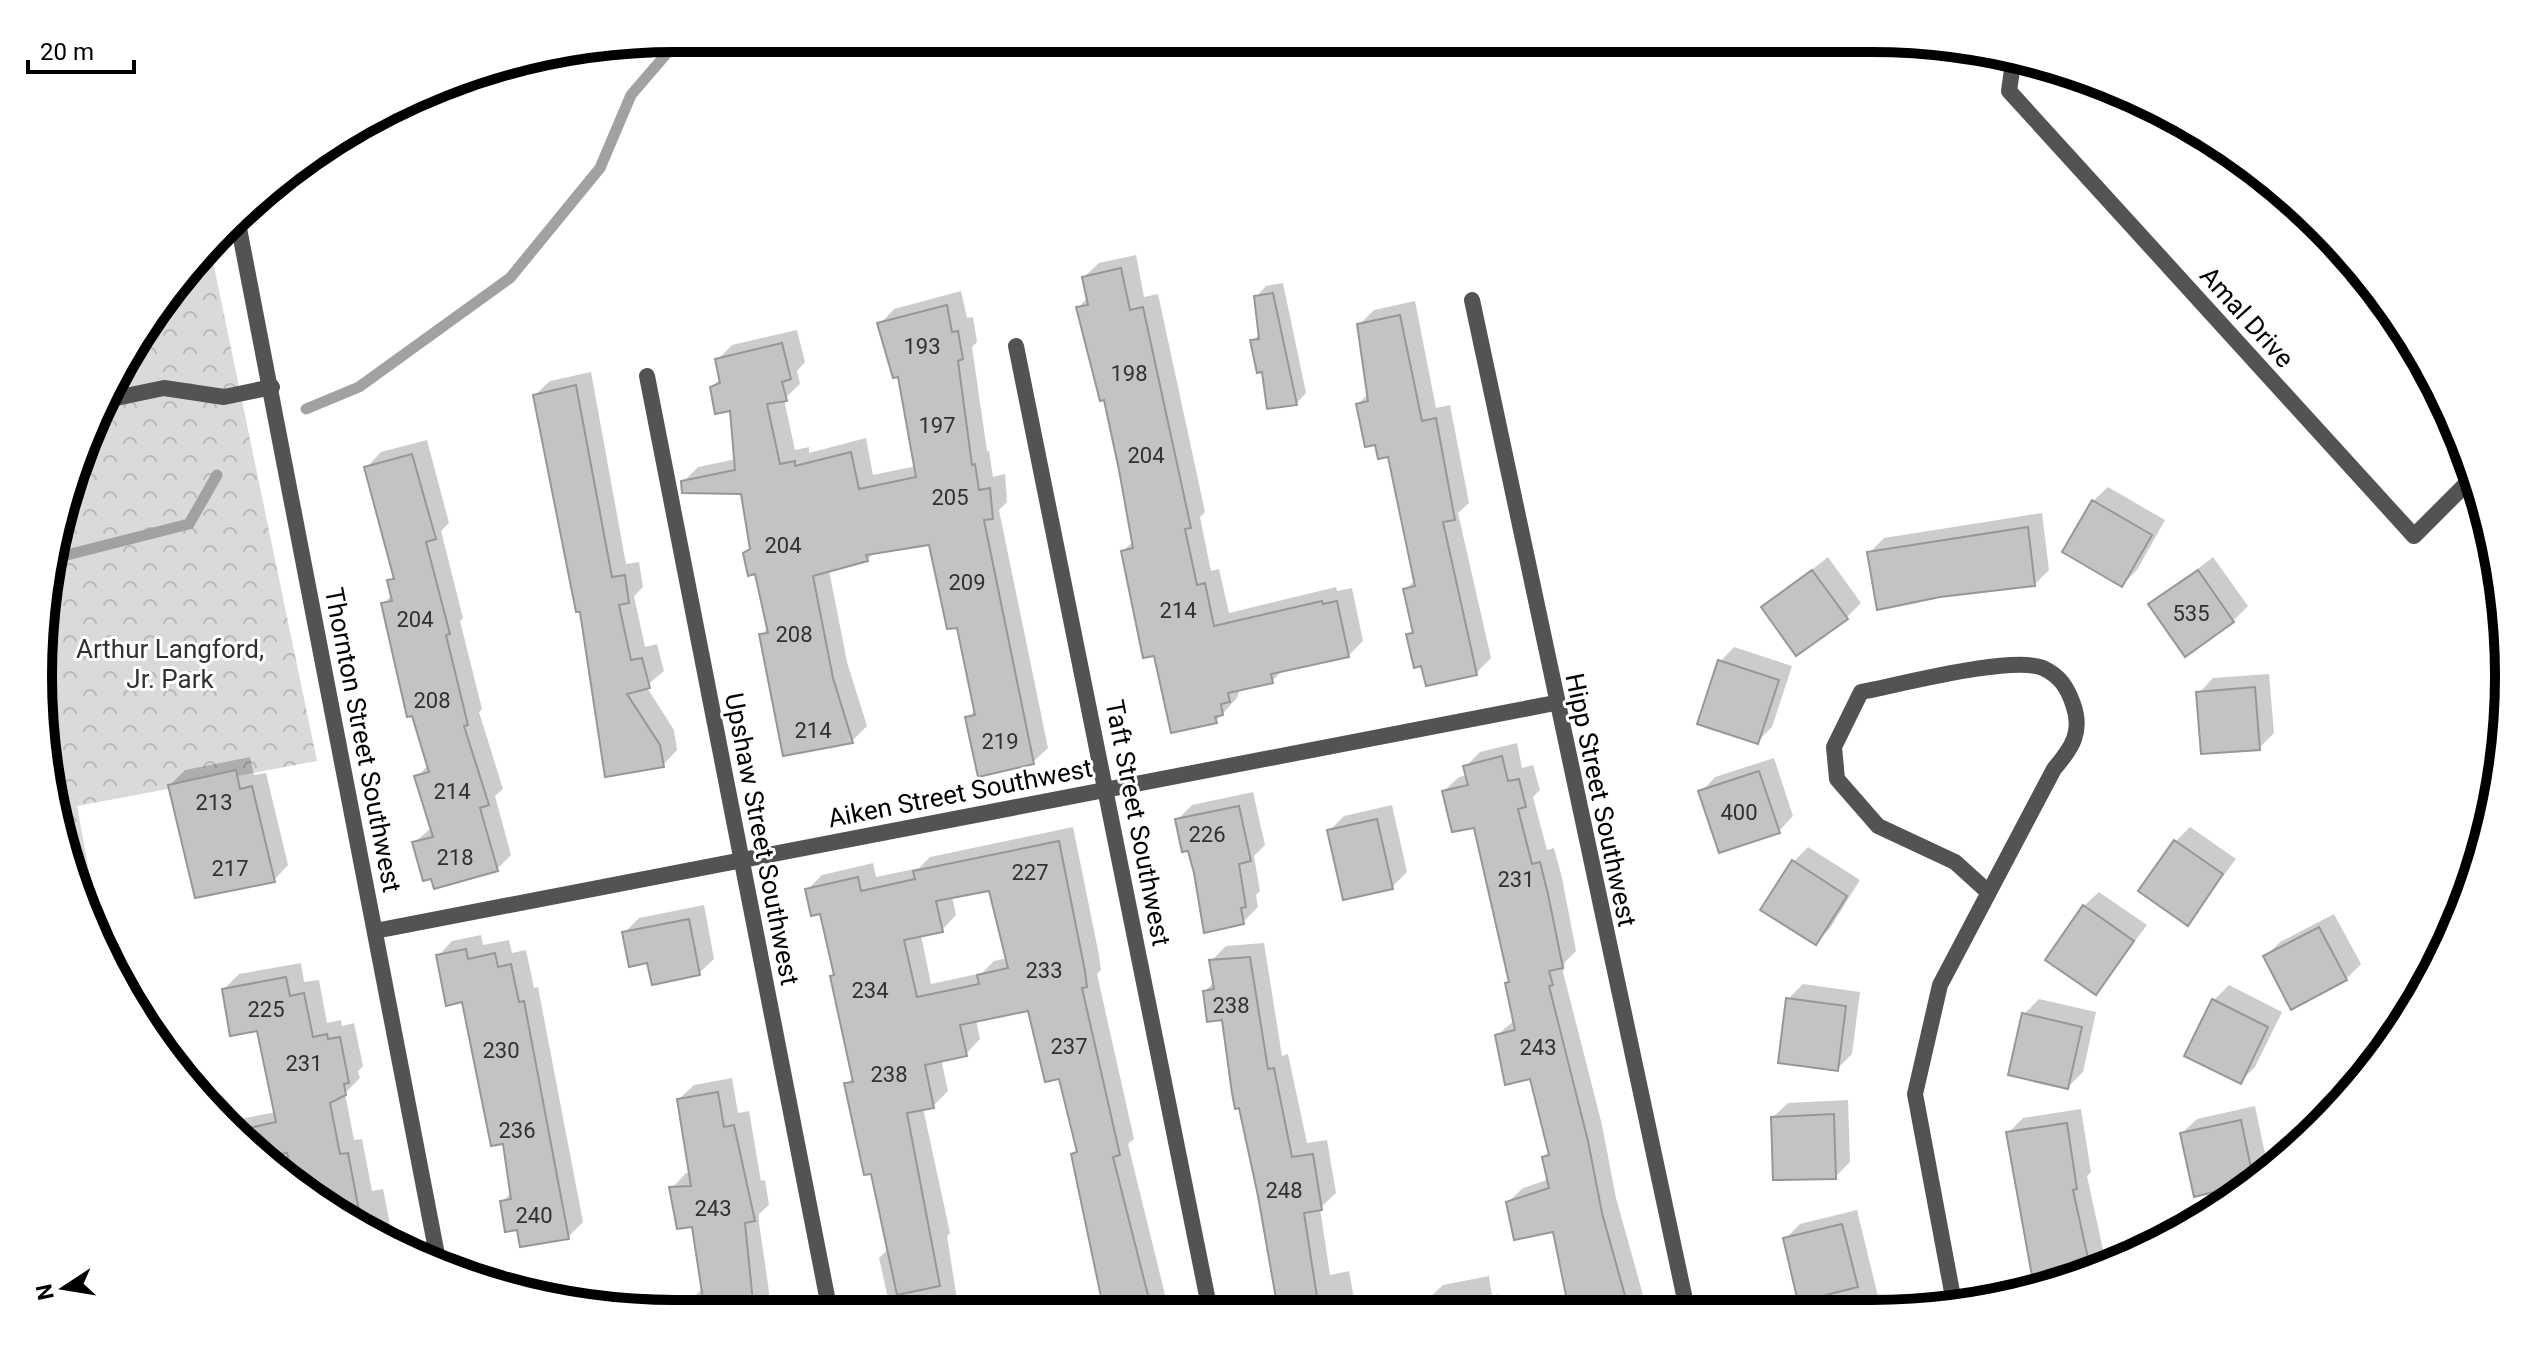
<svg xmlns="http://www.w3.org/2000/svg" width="2547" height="1352" font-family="Roboto,sans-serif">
	<defs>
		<pattern id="park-crowns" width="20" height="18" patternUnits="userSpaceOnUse" patternTransform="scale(2)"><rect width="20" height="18" fill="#dadada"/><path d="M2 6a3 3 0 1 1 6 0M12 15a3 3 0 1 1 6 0" fill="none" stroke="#b9b9b9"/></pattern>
	</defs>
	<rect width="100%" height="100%" fill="#fff"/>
	<path fill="url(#park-crowns)" d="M211 252 317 761 77 806 105 959 60 841 39 718 60 511 145 322Z"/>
	<path fill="#0003" fill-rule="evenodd" d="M1136 255 1144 297 1158 294 1205 512 1200 517 1211 571 1219 569 1229 613 1336 587 1337 591 1352 588 1363 641 1348 656 1284 669 1272 681 1240 689 1237 698 1216 721 1155 653 1123 551 1134 541 1106 398 1078 308 1088 297 1084 277 1099 263Z
		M1283 283 1306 393 1296 404 1264 370 1252 341 1260 334 1256 297 1266 286Z
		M961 291 967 318 973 317 977 342 972 347 987 451H989L993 477 1005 474 1007 502 999 510 1048 748 1033 762 968 718 976 709 958 626 931 543 875 552 867 560 829 570 847 662 867 726 852 741 785 754 761 635 769 627 756 572 745 553 752 546 743 492 683 482 698 467 736 459 732 409 712 387 721 378 717 360 732 345 797 330 805 362 797 371 800 384 784 399 795 450 809 447V453L866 438 873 475 916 466 900 374 880 324 894 309Z
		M1415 301 1436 408 1450 405 1469 503 1458 513 1491 658 1476 673 1423 664 1409 635 1414 629 1406 589 1416 579 1390 454 1377 443 1358 404 1369 393 1359 325 1374 310Z
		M591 372 626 564 639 562 643 587 634 596 645 647 657 644 664 671 646 686 674 730 677 750 663 765 582 609 535 395 550 381Z
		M427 440 449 523 441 531 463 618 460 621 482 709 479 712 503 789 495 796 511 855 496 870 433 877 414 843 432 827 417 777 429 764 383 604 393 594 389 581 395 575 367 467 381 452Z
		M2108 487 2165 520 2137 570 2122 585 2093 501Z
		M2042 513 2049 570 2034 585 1940 595 1869 553 1884 538Z
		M1828 557 1861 603 1846 618 1764 608Z
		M2213 557 2248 606 2233 621 2151 605Z
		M1734 647 1792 666 1772 727 1757 742 1720 662Z
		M2269 674 2274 733 2259 748 2199 693 2213 678Z
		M1517 743 1522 768 1533 765 1540 790 1533 797 1547 850 1554 848 1562 878 1576 951 1565 962 1563 972 1602 1125 1616 1198 1645 1302 1642 1309 1571 1310 1554 1229 1508 1202 1523 1188 1549 1179 1545 1157 1550 1152 1532 1077 1497 1035 1515 1020 1511 980 1476 826 1444 791 1459 777 1467 775 1465 767 1480 752Z
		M250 757 254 775 266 773 288 865 274 880 170 785 185 770Z
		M1774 758 1793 816 1779 831 1701 792 1715 777Z
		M1253 792 1265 845 1254 856 1260 891 1256 895 1258 907 1243 922 1196 873 1177 820 1192 805Z
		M1392 805 1407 872 1392 887 1329 831 1344 816Z
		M1073 827 1099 955 1101 970 1097 974 1134 1139 1128 1144 1169 1311H1106L1073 1154 1078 1149 1060 1077 1030 1009 976 1020 980 1039 966 1054 941 1059 948 1091 933 1106 923 1108 950 1233 947 1236 959 1312H891L879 1258 888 1249 872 1172 846 1084 854 1077 836 973 822 912 807 890 822 875 873 863 876 877 919 868 930 857ZM990 889 1008 958 994 961 982 973 931 984 921 935 942 930 956 915 952 896Z
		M2190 827 2236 859 2187 923 2175 842Z
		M1808 847 1860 880 1830 928 1816 943 1793 862Z
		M2099 892 2147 925 2096 993 2084 906Z
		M704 905 714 959 699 973 649 961 625 932 639 918Z
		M2334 914 2361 964 2346 979 2265 957 2280 942Z
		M481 935 483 945 509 940 512 953 526 950 534 988 538 987 583 1222 568 1237 518 1228 502 1202 512 1192 504 1141 464 1000 438 956 452 941Z
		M1264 943 1282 1056 1288 1054 1307 1143 1327 1140 1336 1193 1320 1208 1330 1275 1349 1271 1356 1310 1280 1311 1223 1018 1205 991 1214 982 1211 961 1226 946Z
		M301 963 304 982 319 980 327 1023 341 1020 342 1026 354 1023 363 1066 358 1071 360 1078 345 1093 354 1140 362 1139 372 1191 383 1189 390 1225 381 1234 382 1240 293 1176 288 1151 265 1156 229 1130 240 1119 276 1112 258 1029 224 989 239 974Z
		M1803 984 1860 992 1852 1054 1837 1069 1788 999Z
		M2229 985 2282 1012 2255 1067 2240 1082 2214 1000Z
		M2039 999 2096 1012 2083 1072 2068 1087 2024 1014Z
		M732 1078 738 1113 749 1111 761 1181 765 1180 769 1205 759 1214V1223L772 1312 669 1313 697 1306 696 1295 703 1288 693 1225 672 1188 686 1173H691L679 1099 694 1085Z
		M1848 1100 1850 1162 1835 1177 1773 1117 1788 1103Z
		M2255 1106 2268 1168 2253 1183 2195 1195 2182 1133 2197 1119Z
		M2081 1109 2091 1172 2087 1176 2107 1268 2036 1287 2008 1133 2023 1118Z
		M1857 1210 1881 1309H1807L1785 1239 1800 1224Z
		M1489 1276 1492 1296 1499 1294 1503 1310H1430L1428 1299 1443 1285Z"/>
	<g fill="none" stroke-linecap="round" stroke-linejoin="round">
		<path stroke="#a1a1a1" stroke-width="11" d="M306 409 359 387 510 278 600 168 631 95 680 38
			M55 558 189 524 217 475"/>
	</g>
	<path fill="#c3c3c3" stroke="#979797" stroke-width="2" fill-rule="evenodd" d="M1121 268 1130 310 1143 307 1191 528 1185 529 1197 585 1205 583 1214 626 1322 601 1323 604 1337 601 1349 657 1271 674 1273 683 1228 693 1230 702 1221 704 1223 715 1215 717 1217 723 1171 733 1154 656 1143 658 1121 551 1133 548 1119 470 1104 400 1100 401 1076 307 1088 305 1082 277Z
		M1273 293 1297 405 1267 409 1262 372 1257 373 1250 340 1259 339 1254 296Z
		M947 305 952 332 958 331 963 359 958 361 972 465 975 464 979 490 990 488 993 519 984 520 1034 764 978 777 965 717 975 715 957 628 947 629 929 545 866 555 868 561 813 576 833 678 853 743 783 756 759 634 768 633 755 574 748 576 743 553 750 549 741 494 682 493 681 481 735 470 730 411 715 414 710 387 720 383 715 359 782 343 791 379 782 382 787 401 767 404 780 464 795 461V466L851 452 859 489 916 477 898 377 893 378 877 323Z
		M1400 315 1422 421 1436 418 1455 520 1443 522 1477 675 1426 686 1421 666 1414 668 1406 634 1413 633 1403 589 1415 586 1388 457 1378 459 1375 445 1365 447 1356 404 1368 401 1357 324Z
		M576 385 612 577 625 575 629 603 619 605 631 660 642 658 650 688 627 694 660 745 664 767 605 777 580 612H576L533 395Z
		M412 454 436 539 426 542 450 634 446 635 468 725 464 726 489 805 480 808 498 871 434 889 431 879 423 881 412 842 433 837 414 776 429 772 412 716 407 717 381 603 392 601 387 580 394 579 364 467Z
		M2092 500 2152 535 2122 587 2062 552Z
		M2028 527 2035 586 1940 597 1877 610 1867 552Z
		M1812 570 1848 619 1796 656 1761 607Z
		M2198 570 2234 622 2185 657 2148 604Z
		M1718 660 1779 680 1758 744 1697 724Z
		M2255 687 2260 750 2201 754 2196 692Z
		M1502 756 1508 781 1519 779 1526 807 1518 809 1532 864 1540 862 1548 894 1563 968 1549 971 1553 985 1549 986 1588 1141 1602 1213 1629 1310H1569L1553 1232 1514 1240 1506 1202 1549 1188 1542 1157 1549 1155 1530 1079 1505 1085 1495 1035 1515 1030 1505 983 1509 982 1474 828 1452 832 1442 791 1468 785 1463 766Z
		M236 770 240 789 252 786 275 882 195 898 168 785Z
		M1759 771 1780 833 1719 853 1698 791Z
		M1239 806 1251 861 1239 864 1246 907 1241 908 1244 924 1204 933 1194 873 1188 851 1182 852 1175 819Z
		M1377 819 1393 889 1343 900 1327 830Z
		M2174 840 2223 874 2188 926 2138 891Z
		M1059 841 1085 971 1087 987 1082 988 1120 1155 1113 1157 1152 1311H1104L1071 1154 1077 1152 1059 1079 1045 1082 1028 1011 960 1025 967 1056 925 1065 934 1108 907 1113 940 1286 897 1295 871 1174 864 1175 844 1083 853 1082 830 976 834 975 820 914 811 916 805 889 858 877 861 891 915 879 913 871ZM989 891 1008 968 977 975 979 984 917 997 904 940 943 932 936 901Z
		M1792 860 1847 896 1816 945 1760 910Z
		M2083 905 2134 941 2096 995 2045 960Z
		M689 919 700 975 652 985 647 963 629 967 622 932Z
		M2319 927 2347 980 2291 1010 2263 956Z
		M466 949 468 959 495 953 498 967 511 964 519 1002 524 1001 569 1239 520 1247 517 1230 505 1232 500 1201 511 1199 503 1144 491 1146 462 1002 446 1006 436 955Z
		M1250 957 1268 1069 1274 1068 1292 1157 1313 1154 1322 1210 1304 1213 1319 1310H1278L1258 1196 1239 1108 1235 1109 1232 1093 1222 1020 1207 1022 1203 991 1214 989 1209 960Z
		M286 977 290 996 304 993 313 1037 327 1034 328 1039 340 1037 349 1083 344 1084 346 1095 330 1103 340 1154 348 1153 362 1226 291 1174 287 1153 267 1157 231 1132 276 1122 257 1031 230 1036 222 989Z
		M1786 998 1846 1006 1838 1071 1778 1063Z
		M2212 999 2268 1027 2241 1084 2184 1056Z
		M2022 1013 2082 1027 2068 1089 2008 1075Z
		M718 1092 724 1127 734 1125 755 1221 745 1223 754 1312H705L692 1227 677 1229 669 1187 691 1186 677 1099Z
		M1834 1114 1836 1179 1773 1180 1771 1117Z
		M2241 1120 2254 1182 2194 1197 2180 1133Z
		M2067 1123 2077 1189 2073 1190 2091 1272 2034 1287 2006 1132Z
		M1842 1224 1858 1287 1798 1302 1783 1238Z"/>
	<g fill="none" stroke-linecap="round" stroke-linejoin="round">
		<path stroke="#535353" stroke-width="16" d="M111 399 164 388 224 397 272 387"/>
		<path stroke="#535353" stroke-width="16" d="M2014 56 2009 91 2414 536 2476 474
			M238 223 439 1265
			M1472 300 1687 1309
			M1016 346 1210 1311
			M647 376 830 1312
			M375 931 1555 703
			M1955 1308 1915 1094 1940 985 2054 769C2072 748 2083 732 2073 704 2067 687 2060 676 2043 668 2011 655 1899 685 1861 692L1834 747 1837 779 1878 826 1955 862 1987 891"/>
	</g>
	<g text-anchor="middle" stroke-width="6" stroke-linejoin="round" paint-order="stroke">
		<g font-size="22" fill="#313131">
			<text x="922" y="354">193</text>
			<text x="1129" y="381">198</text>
			<text x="937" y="433">197</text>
			<text x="1146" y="463">204</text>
			<text x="950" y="505">205</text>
			<text x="783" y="553">204</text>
			<text x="967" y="590">209</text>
			<text x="1178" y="618">214</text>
			<text x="2191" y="621">535</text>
			<text x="415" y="627">204</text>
			<text x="794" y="642">208</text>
			<text x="432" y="708">208</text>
			<text x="813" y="738">214</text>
			<text x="1000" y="749">219</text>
			<text x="452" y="799">214</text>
			<text x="214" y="810">213</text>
			<text x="1739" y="820">400</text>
			<text x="1207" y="842">226</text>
			<text x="455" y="865">218</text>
			<text x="230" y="876">217</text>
			<text x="1030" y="880">227</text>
			<text x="1516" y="887">231</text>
			<text x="1044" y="978">233</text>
			<text x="870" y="998">234</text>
			<text x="1231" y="1013">238</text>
			<text x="266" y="1017">225</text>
			<text x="1069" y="1054">237</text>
			<text x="1538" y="1055">243</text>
			<text x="501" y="1058">230</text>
			<text x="304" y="1071">231</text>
			<text x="889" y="1082">238</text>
			<text x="517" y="1138">236</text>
			<text x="1284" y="1198">248</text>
			<text x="713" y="1216">243</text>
			<text x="534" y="1223">240</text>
		</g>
		<g font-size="26" fill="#000" stroke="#fff">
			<text transform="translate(2247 317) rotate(48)" y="9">Amal Drive</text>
			<text transform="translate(363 740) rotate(79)" y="9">Thornton Street Southwest</text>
			<text transform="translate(960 793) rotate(-11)" y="9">Aiken Street Southwest</text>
			<text transform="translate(1601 800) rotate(78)" y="9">Hipp Street Southwest</text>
			<text transform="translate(1138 823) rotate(79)" y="9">Taft Street Southwest</text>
			<text transform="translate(762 839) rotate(79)" y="9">Upshaw Street Southwest</text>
		</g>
		<g font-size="26" fill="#313131" stroke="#fff">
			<text x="170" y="658">Arthur Langford,<tspan x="170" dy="30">Jr. Park</tspan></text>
		</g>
	</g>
	<path d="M0 0H2547V1352H0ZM676 52H1871A624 624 0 0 1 2495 676V676A624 624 0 0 1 1871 1300H676A624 624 0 0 1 52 676V676A624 624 0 0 1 676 52Z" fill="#fff" fill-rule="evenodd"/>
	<path fill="none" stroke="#000" stroke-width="10" d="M676 52H1871A624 624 0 0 1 2495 676V676A624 624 0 0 1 1871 1300H676A624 624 0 0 1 52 676V676A624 624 0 0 1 676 52Z"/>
	<g transform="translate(64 1288) rotate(258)" stroke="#ffffff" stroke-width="6" paint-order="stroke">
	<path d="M0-6L14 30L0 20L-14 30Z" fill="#000000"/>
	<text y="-12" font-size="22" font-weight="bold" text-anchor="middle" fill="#000000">N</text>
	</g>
	<path d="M28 60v12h106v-12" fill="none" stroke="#000000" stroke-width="4"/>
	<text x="40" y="60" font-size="24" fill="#000000" stroke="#ffffff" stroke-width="6" paint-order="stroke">20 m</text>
</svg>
